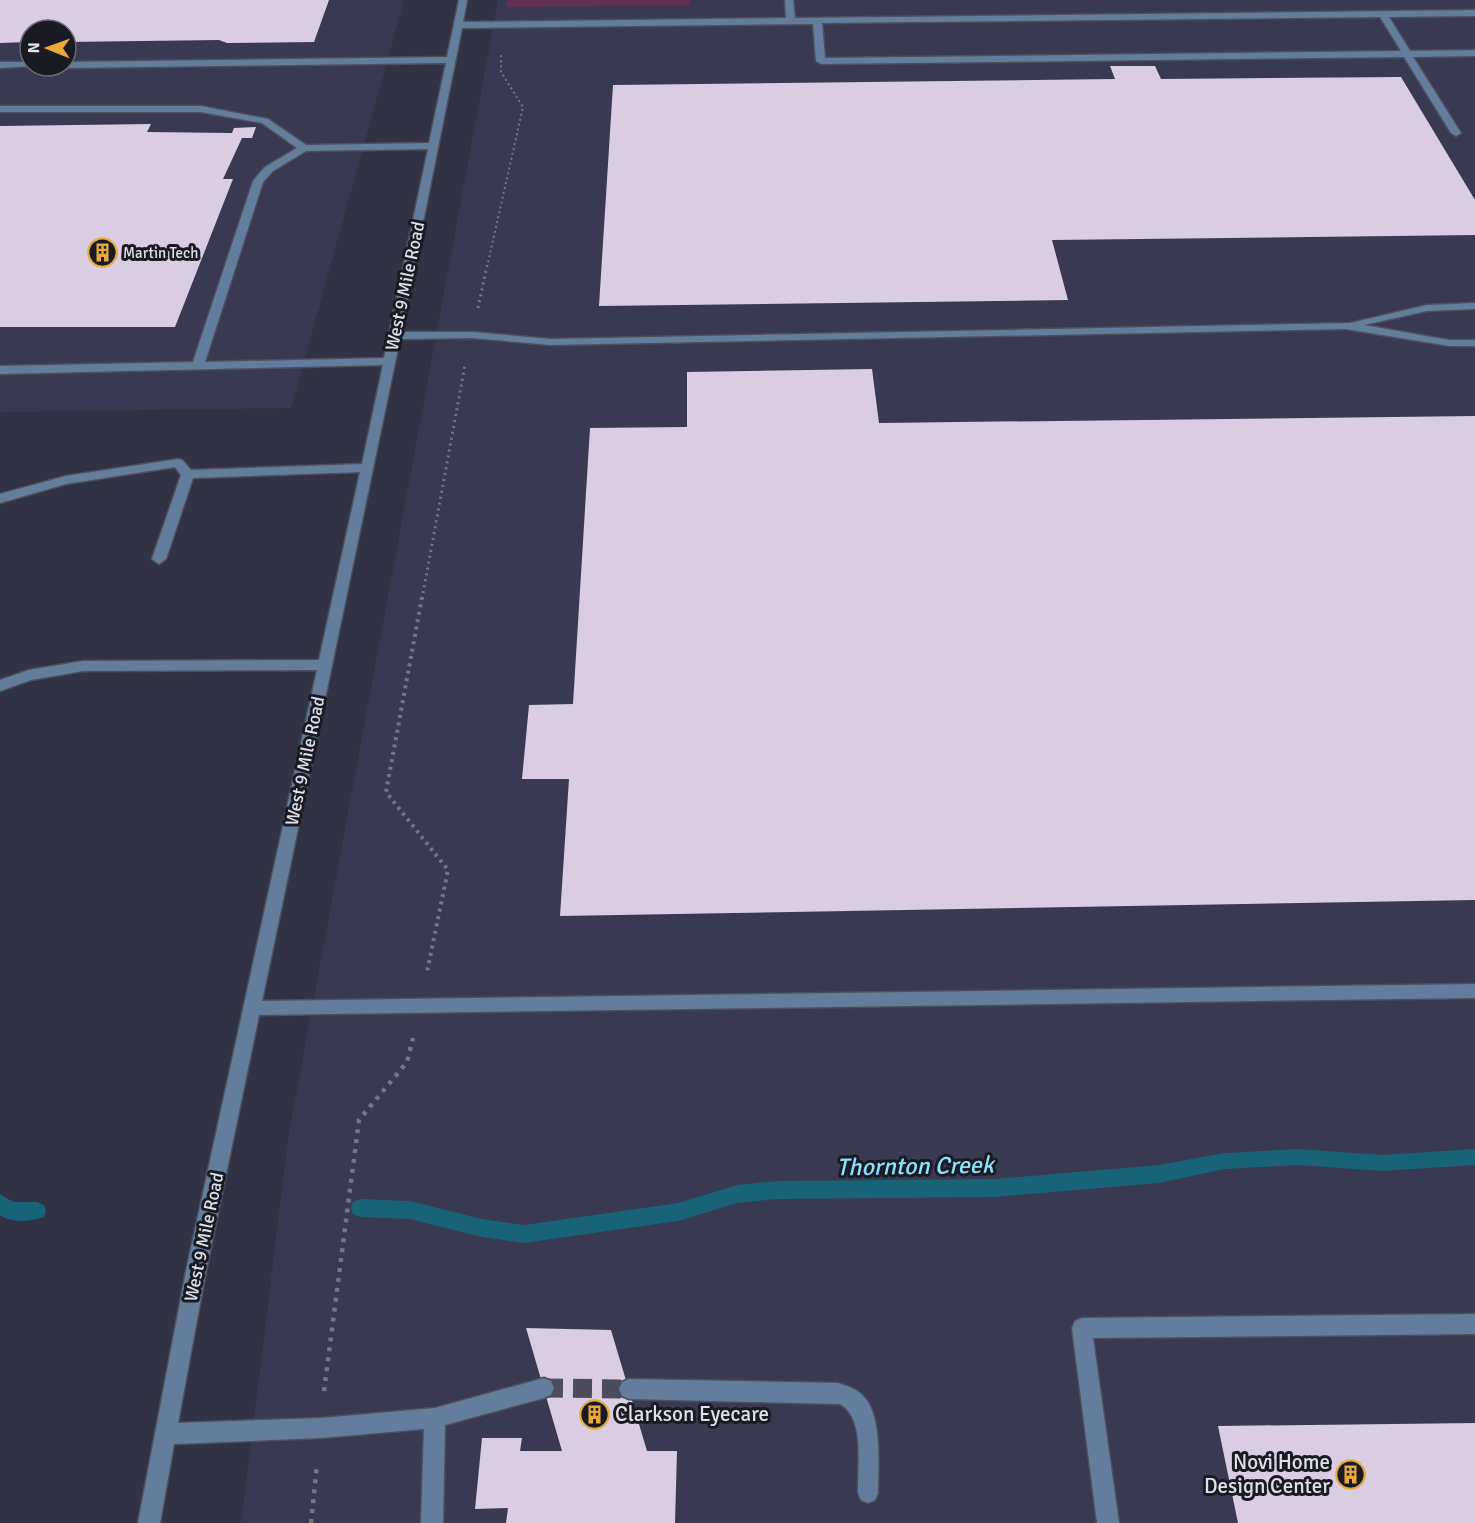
<svg xmlns="http://www.w3.org/2000/svg" width="1475" height="1523" font-family="Signika,sans-serif">
	<rect width="100%" height="100%" fill="#313243"/>
	<path fill="#393a51" fill-rule="evenodd" d="M0 0H404L291 408 0 412ZM30 30H66V66H30Z
		M498 0H1475V1523H241L289 1133Z"/>
	<path fill="#63314f" d="M508 0H690V5L506 7Z"/>
	<g fill="none" stroke-linecap="round" stroke-linejoin="round">
		<path fill="#186377" fill-rule="evenodd" d="M1299 1149 1382 1155 1475 1149V1165L1382 1171 1299 1165 1225 1169 1159 1183 996 1197 778 1199 737 1203 678 1221 524 1243 482 1237 410 1219 360 1217 353 1214 351 1208 353 1202 360 1199 410 1201 482 1219 524 1225 678 1203 737 1185 778 1181 996 1179 1159 1165 1225 1153Z
			M0 1194 13 1202H37L44 1205 46 1211 44 1217C31 1222 11 1223 0 1215Z"/>
	</g>
	<path fill="#dacde1" d="M0 0H329L314 42 227 43 219 40 66 42V30H30V42L0 43Z
		M1110 66H1155L1161 79 1401 77 1475 200V235L1052 240 1068 300 599 306 613 85 1115 79Z
		M151 124 147 132 232 133 234 128 256 127 252 138H242L223 179H233L175 327H0V126Z
		M872 369 879 423 1475 416V900L560 916 569 779H522L529 705 573 704 590 428 687 427V372Z
		M526 1328 611 1330 647 1451H677L675 1523H506L508 1508 475 1509 482 1438H522L520 1451H562Z
		M1475 1423V1523H1238L1218 1426Z"/>
	<g fill="none" stroke-linecap="round" stroke-linejoin="round">
		<path stroke="#4b4c5c" stroke-width="19" stroke-dasharray="19 10" stroke-linecap="butt" d="M544 1388 629 1389"/>
		<defs>
			<path id="minor" d="M459 0H467L463 22 786 18 785 0H793L795 18 1475 10V16L1389 17 1410 51 1475 50V56L1413 57 1461 133 1456 136 1451 133 1404 57 821 64 816 61 813 24 462 28 401 332H472L551 339 1350 323 1427 305 1475 303V309L1427 311 1364 325 1449 340H1475V346H1449L1346 329 551 345 472 338 400 339 262 1001 1475 984V998L259 1015 206 1271 178 1423 321 1418 435 1408 544 1378 551 1381 554 1388 551 1395 544 1398 445 1425 443 1523H421L424 1429 321 1438 174 1444 160 1523H138L186 1271 317 670 83 671 31 680 0 691V680L29 670 83 661 319 660 360 472 193 478 166 559 159 564 152 559 181 475 175 467 66 484 0 503V494L66 476 178 459 182 460 191 470 362 464 383 365 0 374V366L193 362 253 181 265 167 297 148 262 123 201 112H0V106H201L268 119 306 145 429 143 446 63 66 68 62 66H66V62L447 57ZM1380 17 1401 51 825 58 822 23ZM428 149 384 358 205 362 263 182 273 171 306 151Z
				M0 62H30V66H34L0 68Z
				M1475 1314V1334L1093 1338 1119 1523H1097L1072 1328 1075 1321 1082 1318Z
				M629 1379 838 1383C847 1386 857 1389 863 1396 883 1415 878 1468 878 1493L875 1500 868 1503 861 1500 858 1493C857 1467 866 1419 840 1404L629 1399 622 1396 619 1389 622 1382Z"/>
		</defs>
		<use href="#minor" stroke="#4d4e5e" stroke-width="3"/>
		<path stroke="#757684" stroke-width="2" stroke-dasharray="2 3" stroke-linecap="butt" d="M487 267 523 107 501 72V54"/>
		<path stroke="#757684" stroke-width="3" stroke-dasharray="2 4" stroke-linecap="butt" d="M478 308 487 266
			M422 599 465 365"/>
		<path stroke="#757684" stroke-width="4" stroke-dasharray="3 4.5" stroke-linecap="butt" d="M422 597 386 792 448 870 427 972"/>
		<path stroke="#757684" stroke-width="4.5" stroke-dasharray="4 6" stroke-linecap="butt" d="M324 1391 359 1120 407 1062 413 1038
			M311 1523 317 1464"/>
		<use href="#minor" fill="#627e9c" fill-rule="evenodd"/>
	</g>
	<defs>
		<symbol id="building-ring" viewBox="-11 -11 22 22"><circle r="9.5" fill="#1a1b22" stroke="#eaaa39" stroke-width="1.5"/><path d="M-4-6H4V6H1V3H-1V6H-4ZM-2.5-4.3h1.7v1.8h-1.7ZM.8-4.3h1.7v1.8H.8ZM-2.5-1h1.7V.8h-1.7ZM.8-1h1.7V.8H.8Z" fill="#eaaa39"/></symbol>
	</defs>
	<g fill-rule="evenodd">
		<use href="#building-ring" x="86" y="236" width="33" height="33"/>
		<use href="#building-ring" x="578" y="1398" width="33" height="33"/>
		<use href="#building-ring" x="1334" y="1458" width="33" height="33"/>
	</g>
	<g text-anchor="middle" stroke-width="6" stroke-linejoin="round" paint-order="stroke">
		<g font-size="15" fill="#dfe0eb" stroke="#1a1b22" text-anchor="start">
			<text x="123" y="258">Martin Tech</text>
		</g>
		<g font-size="18" fill="#dfe0eb" stroke="#1a1b22">
			<text transform="translate(405 286) rotate(-78)" y="6">West 9 Mile Road</text>
			<text transform="translate(305 761) rotate(-78)" y="6">West 9 Mile Road</text>
			<text transform="translate(204 1237) rotate(-78)" y="6">West 9 Mile Road</text>
		</g>
		<g font-size="21" fill="#dfe0eb" stroke="#1a1b22" text-anchor="start">
			<text x="615" y="1421">Clarkson Eyecare</text>
			<text x="1330" y="1469" text-anchor="end">Novi Home<tspan x="1330" dy="24">Design Center</tspan></text>
		</g>
		<g font-size="24" font-style="italic" fill="#89e3ff" stroke="#1a1b22">
			<text transform="translate(915 1166) rotate(-1)" y="8">Thornton Creek</text>
		</g>
	</g>
	<g transform="translate(48 48) rotate(271)"><circle r="28" fill="#1a1b22" stroke="#696a72" stroke-width="1.5"/>
	<path d="M0-4.5L10 22L0 15L-10 22Z" fill="#eaaa39"/>
	<text y="-9" font-size="16" font-weight="bold" text-anchor="middle" fill="#dfe0eb">N</text>
	</g>
</svg>
